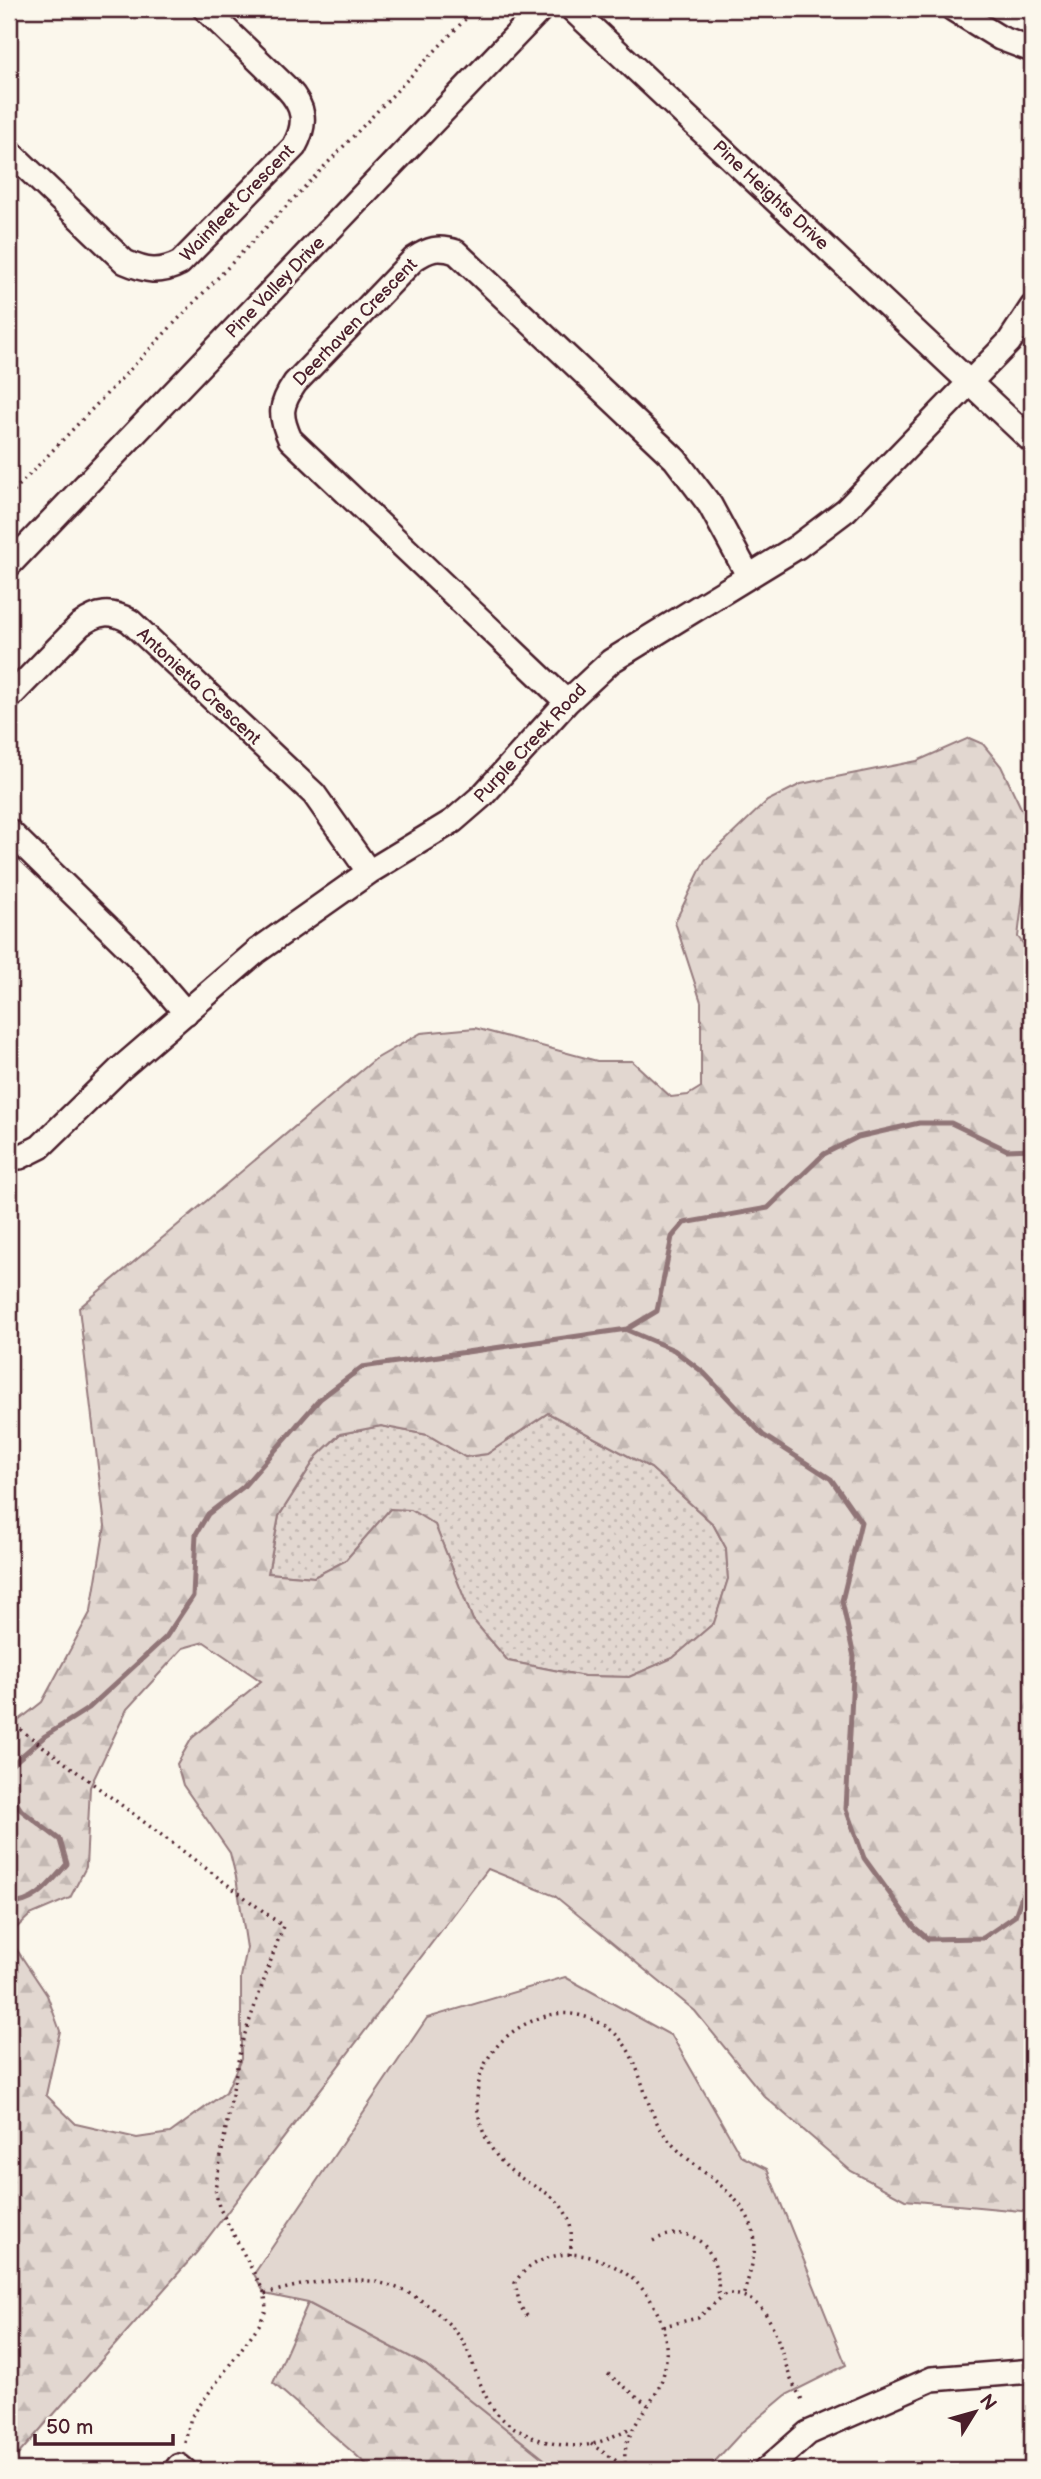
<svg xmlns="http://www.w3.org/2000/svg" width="1041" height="2479" font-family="'Balsamiq Sans',sans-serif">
	<defs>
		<pattern id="grass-dots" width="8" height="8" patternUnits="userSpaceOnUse" patternTransform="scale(1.75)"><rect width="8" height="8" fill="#e2d7d0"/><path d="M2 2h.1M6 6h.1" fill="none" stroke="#c3b8b3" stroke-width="1.8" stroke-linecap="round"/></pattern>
		<pattern id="forest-firs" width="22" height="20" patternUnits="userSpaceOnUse" patternTransform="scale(1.75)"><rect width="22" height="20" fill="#e2d7d0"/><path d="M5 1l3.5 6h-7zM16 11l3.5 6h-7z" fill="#c3b8b3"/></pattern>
	</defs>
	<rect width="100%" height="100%" fill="#fbf7ec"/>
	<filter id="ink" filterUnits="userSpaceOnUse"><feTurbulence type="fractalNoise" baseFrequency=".0143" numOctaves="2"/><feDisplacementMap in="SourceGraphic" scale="14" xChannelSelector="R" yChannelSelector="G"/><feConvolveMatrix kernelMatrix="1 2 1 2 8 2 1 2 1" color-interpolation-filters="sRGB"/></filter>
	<g filter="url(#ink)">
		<path fill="url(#grass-dots)" stroke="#967b7e" stroke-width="2" d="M548 1413 651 1468 713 1524 726 1548 728 1579 714 1623 673 1658 629 1677 584 1676 508 1661 473 1620 435 1525 390 1509 345 1561 314 1577 268 1573 279 1516 317 1456 340 1434 381 1426 428 1435 465 1457 487 1454Z"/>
		<path fill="url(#forest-firs)" stroke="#967b7e" stroke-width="2" fill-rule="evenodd" d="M969 738 983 744 1001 766 1031 829 1018 937 1032 955V2212L905 2200 851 2171 764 2096 695 2011 555 1896 488 1869 197 2252 9 2465V1938L47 1995 60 2031 46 2095 76 2124 137 2138 170 2133 226 2092 241 2059V1977L247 1948 236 1877 230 1853 183 1785 177 1764 192 1738 261 1681 204 1642 183 1648 127 1709 90 1787 86 1867 70 1898 30 1915 9 1935V1728L42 1702 91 1611 105 1526 79 1308 374 1060 421 1033 475 1028 597 1061H632L671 1097 688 1095 701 1087V1002L675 922 705 860 767 801 801 784 917 761ZM548 1413 651 1468 713 1524 726 1548 728 1579 714 1623 673 1658 629 1677 584 1676 508 1661 473 1620 435 1525 411 1510 390 1509 345 1561 314 1577 268 1573 279 1516 317 1456 340 1434 381 1426 428 1435 465 1457 487 1454Z
			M308 2303 426 2365 558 2470H373L273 2383Z"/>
		<path fill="#e2d7d0" stroke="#967b7e" stroke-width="2" d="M565 1977 672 2036 741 2156 767 2169 846 2365 786 2395 742 2432 707 2470H558L426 2365 308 2303 265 2294 254 2274 427 2018Z"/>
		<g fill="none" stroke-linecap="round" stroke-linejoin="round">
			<path stroke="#907477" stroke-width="5" d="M627 1330 674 1350 704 1373 763 1435 831 1479 861 1522 842 1601 854 1657 846 1809 864 1858 914 1927 928 1939 983 1938 1015 1916 1032 1868
				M9 1767 45 1736 89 1708 166 1637 193 1596 196 1534 208 1514 243 1487 320 1399 362 1367 627 1329 657 1311 672 1237 684 1223 768 1208 824 1154 858 1137 919 1123H951L1007 1150 1032 1149
				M9 1792 21 1810 60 1840 67 1864C50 1883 36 1904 9 1904"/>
			<defs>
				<path id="minor" d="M572 9 1032 441
					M953 9 1000 38 1032 50
					M9 151 125 262C146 271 159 274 180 263L294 147C307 124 305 107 287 88L205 9
					M9 565 541 9
					M9 698 80 625C98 612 110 610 130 621L314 794 369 872
					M567 702 290 439C279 415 280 405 295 383L414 259C429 249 438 246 456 252L675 459 710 505 748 575
					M9 831 137 956 186 1013
					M9 1156 20 1157 40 1147 120 1069 257 951 369 872 453 821 483 795 567 702 611 661 797 547 846 510 1009 342 1032 307
					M176 2470 179 2466 184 2470
					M766 2470 808 2433 932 2379 1032 2371"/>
			</defs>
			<use href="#minor" stroke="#4a1f2b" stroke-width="28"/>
			<path stroke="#4a1f2b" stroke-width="3.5" stroke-dasharray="2 5" stroke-linecap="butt" d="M9 496 475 9
				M9 1721 283 1926 241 2045 215 2189 219 2207 265 2294 266 2310 259 2325 191 2417 184 2447
				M653 2241C698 2217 722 2257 718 2298
				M570 2255C572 2238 573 2223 563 2209 553 2193 535 2188 521 2178 483 2154 465 2103 486 2062 498 2040 519 2024 543 2017 561 2011 576 2013 594 2020 645 2041 637 2101 667 2138 692 2170 741 2189 753 2230 759 2251 748 2277 743 2297
				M265 2294C325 2277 384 2267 435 2311 446 2321 457 2331 464 2343 475 2365 480 2391 495 2411 515 2436 560 2451 592 2444 605 2441 619 2433 631 2428
				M527 2316 520 2306 515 2283C523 2268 542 2258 559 2255 585 2251 615 2263 634 2280 664 2308 677 2355 656 2393 643 2416 617 2441 627 2470
				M663 2326 698 2318 725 2294C771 2292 777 2341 789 2374 792 2384 799 2394 804 2403
				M608 2374 648 2405
				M591 2444 624 2466"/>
			<use href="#minor" stroke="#fbf7ec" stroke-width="23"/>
		</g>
	</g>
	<g text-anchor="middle" stroke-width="5" stroke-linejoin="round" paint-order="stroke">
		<g font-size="18" fill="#4a1f2b" stroke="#fbf7ec">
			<text transform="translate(771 195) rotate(43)" y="6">Pine Heights Drive</text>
			<text transform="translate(237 203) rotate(-46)" y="6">Wainfleet Crescent</text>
			<text transform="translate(275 287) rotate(-46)" y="6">Pine Valley Drive</text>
			<text transform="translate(355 322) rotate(-46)" y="6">Deerhaven Crescent</text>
			<text transform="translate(199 686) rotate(43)" y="6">Antonietta Crescent</text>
			<text transform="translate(530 743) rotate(-47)" y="6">Purple Creek Road</text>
		</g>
	</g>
	<rect width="1041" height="2479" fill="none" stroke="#fbf7ec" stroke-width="35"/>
	<rect x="18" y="18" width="1006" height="2444" fill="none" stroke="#4a1f2b" stroke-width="2.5" filter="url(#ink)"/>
	<g transform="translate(975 2412) rotate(53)" stroke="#fbf7ec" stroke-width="5" paint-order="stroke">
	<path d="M0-5L12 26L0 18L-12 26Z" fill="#4a1f2b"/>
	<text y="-10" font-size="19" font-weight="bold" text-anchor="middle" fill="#4a1f2b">N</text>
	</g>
	<path d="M35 2434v10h138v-10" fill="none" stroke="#4a1f2b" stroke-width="3.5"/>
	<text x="46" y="2434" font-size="21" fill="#4a1f2b" stroke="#fbf7ec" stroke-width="5" paint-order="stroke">50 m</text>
</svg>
